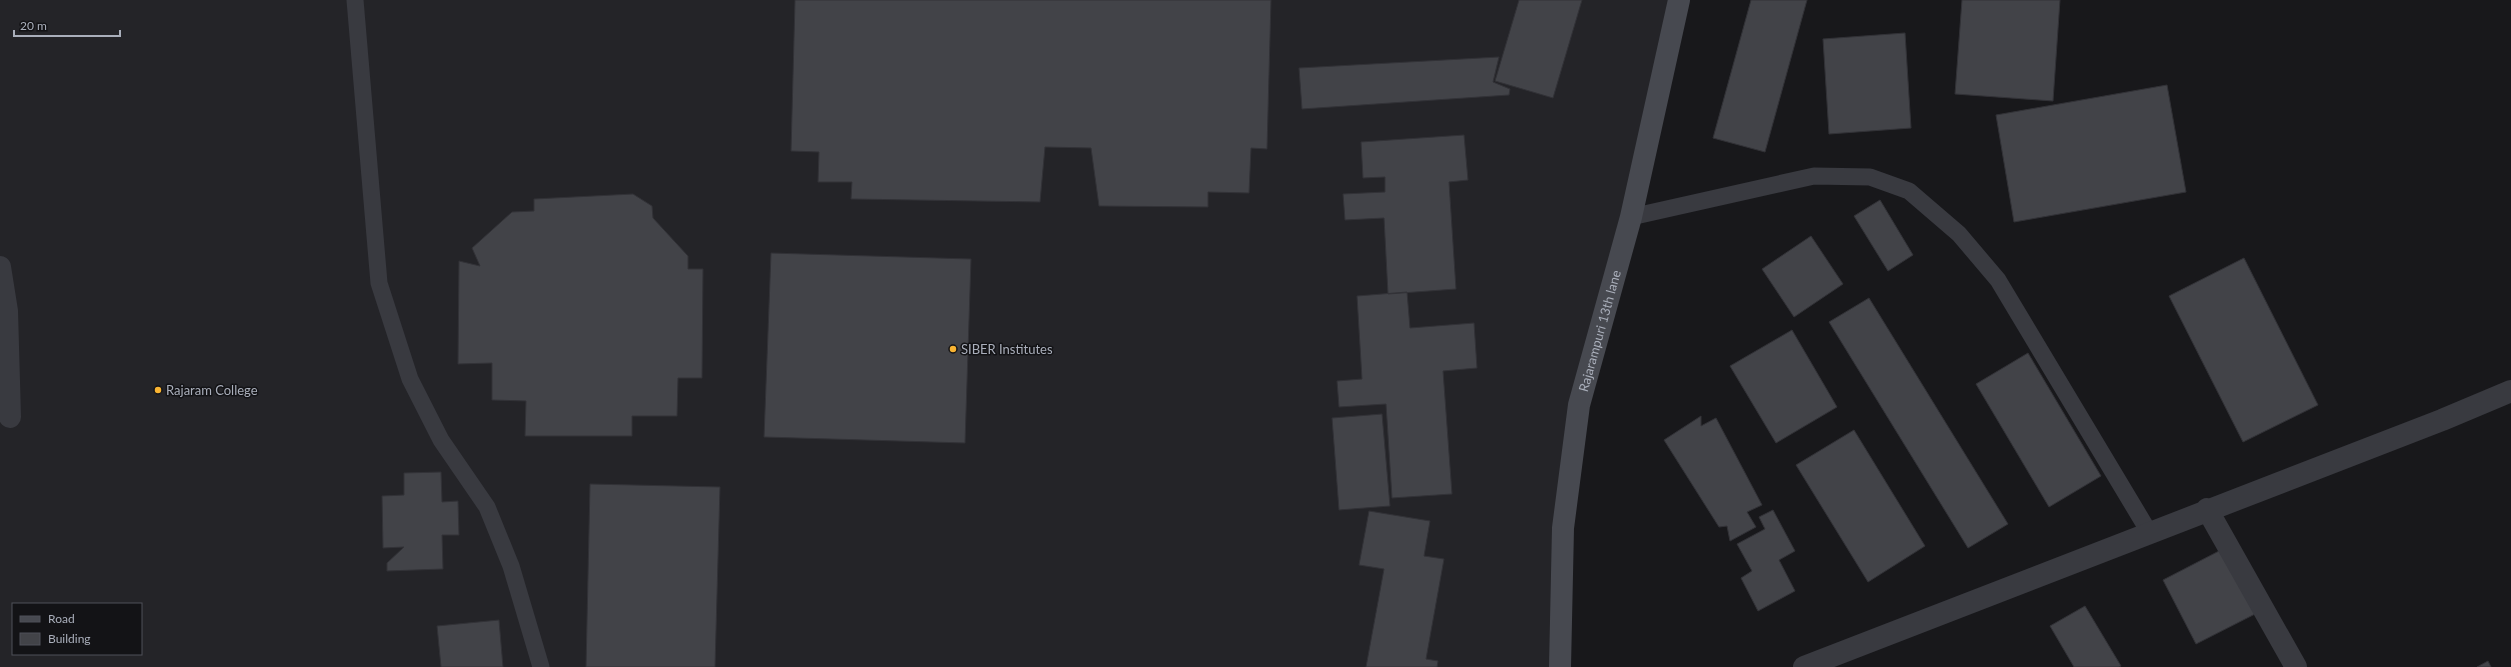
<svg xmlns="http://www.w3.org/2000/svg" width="2511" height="667" font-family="Lato,sans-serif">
	<rect width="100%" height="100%" fill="#18181b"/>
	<path fill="#242428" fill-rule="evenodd" d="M0 0H1679L1579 405 1560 667H0ZM13 604H141V654H13Z"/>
	<path fill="#424348" stroke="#323237" d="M795 0H1271L1267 149 1251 148 1249 193 1208 192V207L1099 206 1091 148 1045 147 1040 202 851 199 852 182H818L819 152 791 151Z
		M1519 0H1582L1553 98 1495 81Z
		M1751 0H1807L1765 152 1713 138Z
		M1962 0H2060L2053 101 1955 94Z
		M1905 33 1911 128 1829 134 1823 39Z
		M1499 57 1493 82 1510 89 1509 95 1302 109 1299 68Z
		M2167 85 2186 192 2014 222 1996 115Z
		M1464 135 1468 180 1449 182 1456 289 1388 294 1384 218 1345 220 1343 194 1385 192V177L1363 178 1361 142Z
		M633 194 652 206 653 218 688 256V269H703L702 378H678L677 416H632V436H525L526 401 492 400V363L458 364 459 261 480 266 472 248 512 212 534 211V199Z
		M1880 200 1913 255 1888 271 1854 216Z
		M1811 236 1843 284 1794 317 1762 269Z
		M771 253 971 259 965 443 764 437Z
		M2244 258 2318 405 2243 442 2169 296Z
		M1407 292 1410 328 1474 323 1477 368 1443 371 1452 494 1392 498 1386 404 1339 407 1337 381 1362 379 1357 296Z
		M1869 298 2008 524 1968 548 1829 322Z
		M1792 330 1837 407 1776 443 1730 366Z
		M2028 353 2101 476 2049 507 1976 384Z
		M1382 414 1390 506 1339 510 1332 418Z
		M1701 416V426L1716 418 1762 505 1747 512 1756 527 1730 541 1727 526 1719 527 1664 440Z
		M1854 430 1925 546 1868 582 1796 465Z
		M441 472 442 502 458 501 459 535H442L443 569 387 571V563L404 547 383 548 382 496 404 495V473Z
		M590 484 720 487 715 667H586Z
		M1773 510 1795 551 1779 560 1795 591 1758 611 1741 578 1752 571 1737 544 1765 529 1759 517Z
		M1369 511 1430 521 1424 556 1444 559 1426 659 1438 661 1437 667H1366L1384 569 1359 565Z
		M2221 550 2255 614 2196 644 2163 580Z
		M2085 606 2121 666 2119 667H2074L2050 626Z
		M499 620 503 667H441L437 626Z
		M2488 661 2491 667H2477Z"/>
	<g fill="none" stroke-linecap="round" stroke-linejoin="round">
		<path stroke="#393a40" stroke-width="17" d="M355 0 379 283 410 379 441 440 487 507 511 566 541 667
			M1631 217 1814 176 1870 177 1909 191 1959 234 1998 280 2149 532"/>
		<path stroke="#393a40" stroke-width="22" d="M0 267 7 311 10 417
			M2207 509 2296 667
			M1804 667 2442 420 2511 391"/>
		<path stroke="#474950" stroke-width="22" id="s1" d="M1560 667 1563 528 1579 405 1631 217 1679 0"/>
	</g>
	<g fill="#f9b432" stroke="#131316" stroke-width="1.5">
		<circle cx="953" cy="349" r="4"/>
		<circle cx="158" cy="390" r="4"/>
	</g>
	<g text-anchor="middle" stroke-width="3" stroke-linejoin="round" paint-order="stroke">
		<g font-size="13" fill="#aaafbb" stroke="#131316">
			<text dy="5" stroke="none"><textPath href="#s1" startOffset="340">Rajarampuri 13th lane</textPath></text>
		</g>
		<g font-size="13" fill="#aaafbb" stroke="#131316" text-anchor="start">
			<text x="961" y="354">SIBER Institutes</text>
			<text x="166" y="395">Rajaram College</text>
		</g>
	</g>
	<rect x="12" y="603" width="130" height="52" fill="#131316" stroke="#4f5158"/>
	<rect x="20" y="616" width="20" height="6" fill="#474950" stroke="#4f5158"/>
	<text x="48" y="623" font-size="12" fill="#aaafbb">Road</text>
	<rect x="20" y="633" width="20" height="12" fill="#424348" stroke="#4f5158"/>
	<text x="48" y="643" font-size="12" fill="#aaafbb">Building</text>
	<path d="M14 30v6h106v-6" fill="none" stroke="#aaafbb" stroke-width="2"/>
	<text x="20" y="30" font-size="12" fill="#aaafbb" stroke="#131316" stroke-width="3" paint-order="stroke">20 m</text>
</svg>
